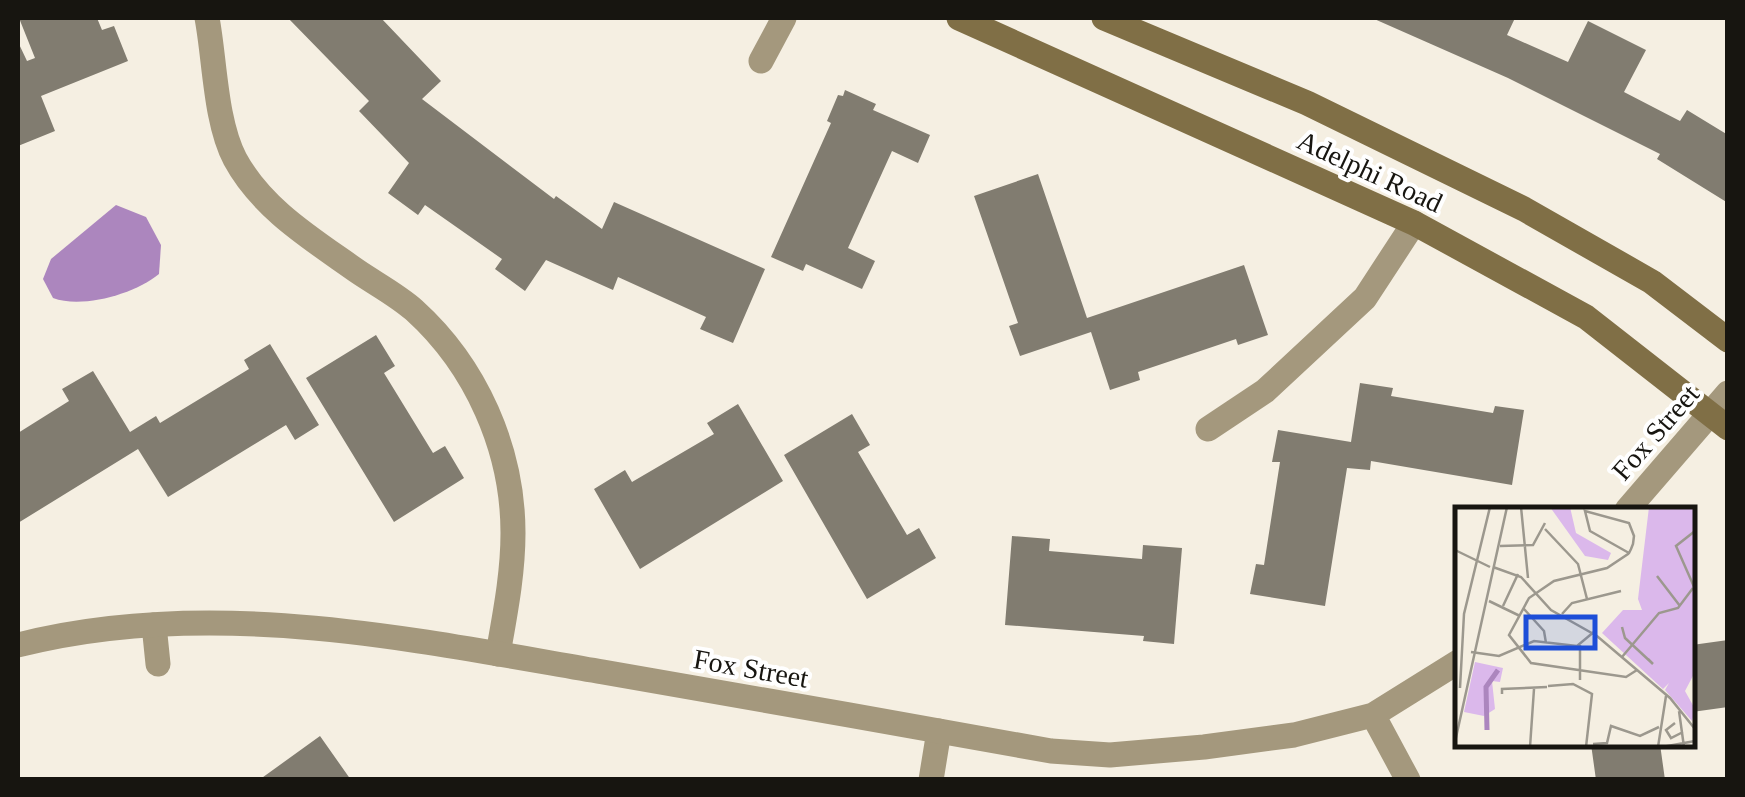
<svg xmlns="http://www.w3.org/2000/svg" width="1745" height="797" font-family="Georgia,serif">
	<rect width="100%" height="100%" fill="#f5efe2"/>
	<path fill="#ac86be" d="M116 205 146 217 161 245 159 274C135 294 82 309 53 298L43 279 51 259Z"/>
	<path fill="#817c70" d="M19 18H97L102 30 114 26 128 61 41 96 55 131 18 146V42L27 61 35 58Z
		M288 18H381L441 81 422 99 554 199 556 196 602 229 614 202 765 269 733 343 700 329 706 317 618 277 613 290 546 260 525 291 495 269 502 259 425 205 418 215 388 193 409 163 359 111 369 101Z
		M1372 18H1515L1507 35 1568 62 1588 21 1646 50 1624 92 1680 121 1687 110 1728 135V203L1657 159 1660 154 1508 78Z
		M845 90 876 104 873 110 930 135 918 163 892 151 848 248 875 261 862 289 806 264 803 271 771 257 831 123 827 121 838 95 843 96Z
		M1038 174 1087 318 1244 265 1268 335 1238 345 1236 339 1138 372 1140 380 1110 390 1091 332 1020 356 1009 326 1018 323 974 196Z
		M376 335 395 366 384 373 433 453 445 446 464 478 394 522 306 378Z
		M270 344 319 425 295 440 286 425 168 497 138 449 18 523V433L69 401 62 389 93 371 130 432 156 416 160 423 249 369 244 360Z
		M1360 383 1393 388 1391 396 1493 413 1495 406 1524 410 1512 485 1371 461 1370 470 1347 468 1325 606 1250 594 1256 564 1264 565 1280 462H1272L1278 430 1351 442Z
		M738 404 783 481 640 569 594 489 625 470 632 482 714 434 707 423Z
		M852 414 870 445 858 452 907 535 919 528 936 558 867 599 784 455Z
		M1012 536 1050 539 1049 551 1142 559 1143 545 1182 548 1174 644 1143 641 1144 636 1005 625Z
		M1728 640V707L1692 712V645Z
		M320 736 351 780H259Z
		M1591 744H1660L1665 780H1596Z"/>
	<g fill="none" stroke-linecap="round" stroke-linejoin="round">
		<path stroke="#a4987d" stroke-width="25" d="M207 18C215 60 215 121 235 159 262 209 312 239 357 271 376 284 397 295 414 310 476 366 513 449 513 533 513 574 505 614 498 654
			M761 61 784 18
			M1208 429 1265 391 1365 298 1414 223
			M154 625 158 664
			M931 780 939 731"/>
		<path stroke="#a4987d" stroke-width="25" d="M1627 510 1728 393
			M18 645C211 596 410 639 603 672 752 698 902 724 1051 751L1110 755 1204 747 1294 735 1373 715 1458 662
			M1373 715 1408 780"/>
		<path stroke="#806f46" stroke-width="25" d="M959 18 1414 223 1586 317 1728 428
			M1104 18 1307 103 1524 209 1652 282 1728 340"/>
	</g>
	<g text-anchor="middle" stroke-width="8" stroke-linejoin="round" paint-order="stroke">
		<g font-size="28" fill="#171510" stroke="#fff">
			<text transform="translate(1370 171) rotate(25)" y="10">Adelphi Road</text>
			<text transform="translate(1655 432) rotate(-49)" y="10">Fox Street</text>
			<text transform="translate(751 668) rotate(10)" y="10">Fox Street</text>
		</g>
	</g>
	<g transform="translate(1455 507)">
		<rect width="240" height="240" fill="#f5efe2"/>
		<path d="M95 0H115L121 26 156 46 153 53 130 49ZM194 0H240V165L230 184 240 202 237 214 210 183 214 176 208 182 147 126 168 103H187L183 92ZM20 155 48 161 45 175 37 174 40 202 29 209 9 205Z" fill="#dbb8eb"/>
		<path fill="none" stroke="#ac86be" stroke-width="5" d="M32 223 31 180 43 163"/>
		<path fill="none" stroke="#9c988e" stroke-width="2.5" d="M66 0 73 71M90 22 123 57 132 92M240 24 221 39 240 82M45 39 78 38 90 16M0 43 35 60M174 46 135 24 130 4 174 16 179 29 178 37 176 42 174 46 173 47 152 61 99 74 74 91 54 128 76 156 171 170 182 163M38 60 66 70 96 103 142 129 215 191 240 222M202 69 225 99M34 94 65 109M48 99 63 67M69 102 89 124 91 136M107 107 117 96 166 84M167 120 170 131 198 157 193 152M16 145 44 149 79 134 122 139 140 124M167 150 204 106 223 101 238 81M125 173V138M93 179 118 177 137 187 131 240M5 181 9 107 35 0M47 187V182L92 180M224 204 229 240M220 216 211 223 216 231 228 225M0 235 52 0M138 237 152 236 156 219 185 229 204 220M75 240 79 182M203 240 211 189M207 240 240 234"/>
		<path fill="#1d4ed8" fill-opacity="0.15" stroke="#1d4ed8" stroke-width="5" d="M71 110H140V141H71Z"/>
		<rect width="240" height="240" fill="none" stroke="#171510" stroke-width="5"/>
	</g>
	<rect width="1745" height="797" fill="none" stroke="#171510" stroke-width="40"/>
</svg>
